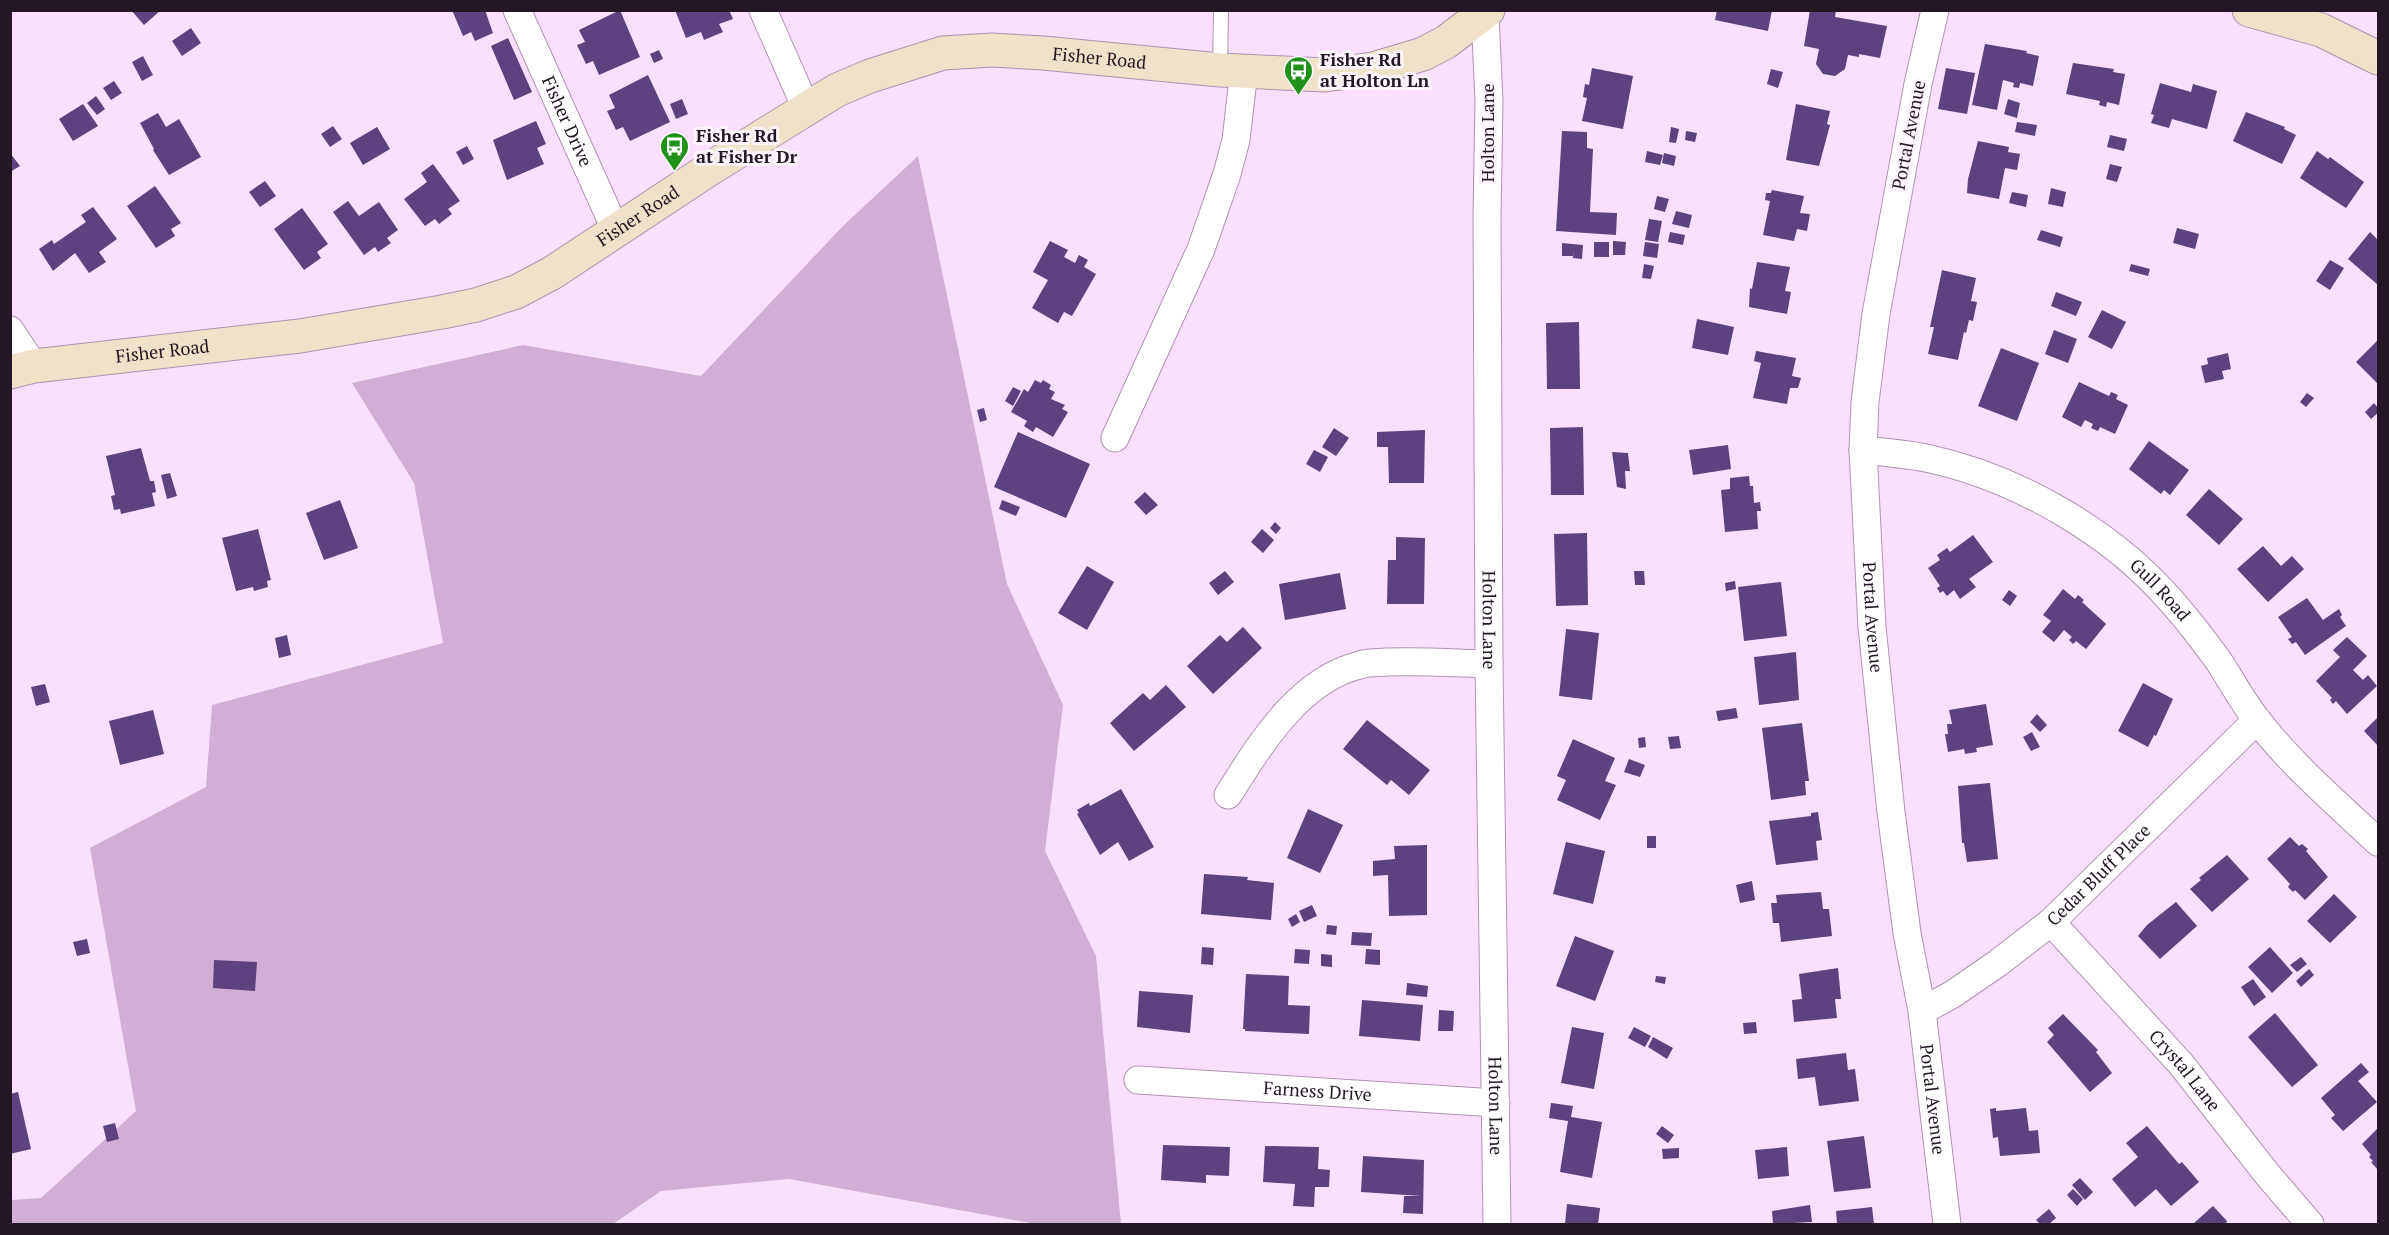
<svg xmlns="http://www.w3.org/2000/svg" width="2389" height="1235" font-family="'PT Serif',serif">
	<rect width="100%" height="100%" fill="#fae0fe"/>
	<path fill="#d2aed6" d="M918 156 1007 584 1063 705 1045 851 1096 956 1121 1224H1036L789 1179 661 1191 613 1224H11V1200L41 1198 136 1111 90 848 206 787 212 705 443 643 414 483 352 383 523 345 701 376 843 226Z"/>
	<path fill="#5c427e" d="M131 10H161L144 25Z
		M452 10H485L493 33 475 41 471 32 463 36Z
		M620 10 640 57 599 75 593 61 586 64 577 45 585 42 579 30Z
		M675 10H729L733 19 719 24 723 32 704 40 701 32 686 38Z
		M1717 10H1772L1768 31 1715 20Z
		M1810 10H1836L1835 17 1887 26 1880 58 1859 54V57L1848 55 1845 69 1835 76 1823 74 1816 64 1819 49 1804 46Z
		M191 28 201 43 182 56 172 41Z
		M508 38 532 92 514 100 491 46Z
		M1985 44 2027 51 2026 53 2039 56 2033 86 2020 83 2019 88 2013 87 2014 83 2003 80 1997 110 1972 105Z
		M659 50 663 59 654 63 650 54Z
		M143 56 153 75 142 81 132 62Z
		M2073 63 2114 69 2113 72 2125 74 2119 105 2107 102 2106 107 2099 105 2100 101 2066 94Z
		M1592 68 1633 76 1623 129 1582 121 1587 98 1583 97 1585 84 1589 85Z
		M1946 68 1975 73 1967 114 1938 109Z
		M1771 69 1783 72 1778 88 1767 84Z
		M648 75 670 122 630 141 623 127 616 130 607 111 615 108 609 95Z
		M114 81 122 93 111 100 103 88Z
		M2160 83 2191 92 2193 84 2217 91 2207 129 2172 119 2169 128 2151 123 2154 115 2151 114Z
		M96 96 105 109 97 115 87 103Z
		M682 99 688 114 676 119 670 104Z
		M2008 99 2020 103 2017 118 2004 114Z
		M83 104 98 126 73 141 59 119Z
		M1796 104 1830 111 1827 124 1830 125 1819 166 1786 160Z
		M2246 112 2285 127 2284 129 2296 135 2282 164 2233 141Z
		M158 113 166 127 179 119 201 157 169 175 153 150 154 149 140 123Z
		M536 121 546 144 537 148 544 164 507 180 493 140Z
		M2017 122 2037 125 2035 136 2015 132Z
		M333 126 342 139 330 147 321 134Z
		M377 127 390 149 363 165 350 143Z
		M1671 127 1679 129 1676 143 1669 142Z
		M1562 131 1587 132V148L1593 149 1590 212 1617 213 1616 235 1556 231Z
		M1686 131 1697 133 1695 142 1685 140Z
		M2110 135 2127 139 2124 151 2107 147Z
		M1978 141 2009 147 2008 152 2020 154 2017 170 2005 168 1999 199 1967 193 1968 179Z
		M467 146 474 159 463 165 456 152Z
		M1647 151 1663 155 1660 165 1645 162Z
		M2317 151 2328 159 2330 157 2364 182 2346 208 2300 178Z
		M10 153 20 166 10 172Z
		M1664 153 1676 156 1674 166 1662 163Z
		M433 164 460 201 448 209 452 214 439 224 435 219 425 226 404 199 427 182 421 173Z
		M2110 164 2122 167 2117 182 2106 179Z
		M265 181 276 196 260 207 249 192Z
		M155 186 181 223 171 229 175 236 156 248 127 206Z
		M2051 188 2066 192 2063 207 2048 204Z
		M1772 190 1804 196 1800 213 1810 214 1807 231 1797 229 1794 241 1763 235 1770 201 1765 200 1766 193H1771Z
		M2012 192 2028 195 2026 207 2009 203Z
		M1657 196 1669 199 1665 212 1654 209Z
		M348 201 359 216 379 202 398 230 387 238 391 243 378 252 375 247 364 255 333 212Z
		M93 207 117 239 99 252 106 262 89 273 75 253 53 271 39 249 52 240 54 244 86 222 81 215Z
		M302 208 328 244 317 252 321 258 304 270 274 229Z
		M1676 211 1692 215 1689 228 1672 224Z
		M1649 219 1662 221 1658 242 1645 240Z
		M2177 228 2199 234 2195 249 2173 243Z
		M2041 230 2063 237 2060 247 2037 240Z
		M1670 232 1685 235 1683 245 1668 242Z
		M2370 232 2378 240V285L2348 259Z
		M1050 241 1068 250 1064 257 1075 263 1079 255 1088 260 1084 267 1096 274 1072 316 1064 312 1058 323 1032 308 1048 280 1033 272Z
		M1613 241 1626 242 1625 255H1613Z
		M1594 242H1609V257H1594Z
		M1645 242 1659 244 1657 258 1643 256Z
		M1562 243 1583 245 1582 259 1573 258 1574 248 1573 256H1562Z
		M2330 260 2344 268 2330 290 2316 281Z
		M1757 262 1790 267 1785 291 1791 292 1787 314 1749 307 1750 288 1752 289Z
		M1644 264 1654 266 1651 279 1642 278Z
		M2131 264 2150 269 2148 276 2129 271Z
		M1942 270 1976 278 1971 301 1977 302 1973 321 1969 320 1966 333 1964 332 1958 360 1928 354 1934 327H1930Z
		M2056 292 2082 302 2076 316 2051 306Z
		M2102 310 2126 322 2112 349 2088 337Z
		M1697 319 1734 327 1728 355 1692 348Z
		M1579 322 1580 389H1547L1546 323Z
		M2054 330 2077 339 2068 363 2045 354Z
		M2378 340V384L2356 362Z
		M2001 348 2039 363 2017 421 1978 406Z
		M1756 351 1796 358 1792 376 1801 378 1798 388H1790L1787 404 1753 398 1761 363 1754 361Z
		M2228 353 2231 369 2222 371 2224 379 2205 383 2201 366 2208 364 2207 358Z
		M1035 380 1041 383 1043 380 1051 385 1049 389 1055 392 1051 399 1065 405 1062 409 1068 412 1053 437 1036 427 1033 432 1024 426 1027 421 1011 412 1024 389 1028 392Z
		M2079 382 2109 396 2111 392 2118 395 2116 399 2128 405 2115 434 2100 427 2098 431 2091 428 2093 424 2085 420 2081 427 2062 417Z
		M1013 387 1021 391 1013 406 1005 401Z
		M2307 393 2314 398 2306 407 2300 402Z
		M2374 403 2378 408V413L2371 419 2365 412Z
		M984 408 987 420 980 422 977 410Z
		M1583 427 1584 495H1551L1550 428Z
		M1334 428 1349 438 1336 456 1322 447Z
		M1425 430 1424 483H1389L1388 447H1377V432Z
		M1018 432 1090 464 1066 518 994 487Z
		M2149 441 2189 470 2170 495 2164 490 2161 494 2129 469Z
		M1728 445 1731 469 1693 475 1689 450Z
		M141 448 150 481H154L156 492 152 493 155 506 121 514 120 509 114 510 111 496 115 495 106 456Z
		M1314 450 1328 457 1320 472 1306 464Z
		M1612 452 1628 453 1630 471H1625L1626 489 1617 487Z
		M170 473 177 496 167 499 161 475Z
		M1749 476 1750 486H1753L1754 503 1760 502 1761 511H1757L1758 529 1725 532 1721 490 1730 489V478Z
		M2209 489 2243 519 2219 545 2186 515Z
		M1145 492 1158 505 1146 515 1134 502Z
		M340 500 358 548 324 560 306 513Z
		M1002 500 1020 507 1016 516 999 509Z
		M1275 522 1281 528 1276 534 1270 528Z
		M258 529 271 580 267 581 268 587 254 591 253 587 236 591 222 538Z
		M1262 529 1274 540 1263 553 1251 542Z
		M1587 533 1588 605 1556 606 1554 534Z
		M1973 535 1993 562 1969 579 1976 587 1960 599 1954 590 1947 596 1943 591 1940 593 1937 588 1940 586 1928 568 1940 560 1937 555 1947 548 1950 552Z
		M1396 537 1425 538 1424 604H1387L1388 560H1396Z
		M2263 546 2281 566 2292 556 2304 569 2268 602 2237 569Z
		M1087 566 1114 582 1087 630 1058 613Z
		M1225 571 1234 582 1218 595 1209 583Z
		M1634 571H1644L1645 585H1635Z
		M1340 573 1346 609 1285 620 1279 584Z
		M1735 581 1736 589 1726 591 1725 583Z
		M1781 582 1787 636 1744 641 1738 587Z
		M2063 589 2075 599 2078 595 2084 600 2082 602 2106 624 2086 649 2076 641 2073 644 2069 640 2072 637 2064 630 2054 642 2042 632 2051 621 2043 615Z
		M2009 590 2017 596 2010 606 2002 600Z
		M2307 598 2323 620 2339 609 2342 615 2340 617 2346 626 2305 655 2296 642 2292 644 2288 639 2292 637 2278 617Z
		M1243 627 1262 648 1213 694 1187 666 1220 635 1227 642Z
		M1566 629 1599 633 1592 700 1559 696Z
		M287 635 291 655 279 658 275 638Z
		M2347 637 2367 656 2353 670 2363 680 2368 675 2377 686 2347 714 2336 701 2333 704 2330 700 2332 698 2316 681 2340 657 2333 650Z
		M1796 652 1799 700 1759 705 1754 657Z
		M2143 683 2173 699 2156 736 2154 735 2148 747 2118 731Z
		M45 684 50 702 36 706 31 687Z
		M1166 685 1186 707 1134 751 1110 723 1143 693 1150 700Z
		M1986 704 1993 745 1976 748 1977 752 1965 754 1964 749 1948 752 1945 734H1948L1947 724H1952L1949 710Z
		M1736 708 1738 718 1718 721 1716 711Z
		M153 710 164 754 120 765 109 721Z
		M2037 714 2047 725 2040 732 2030 722Z
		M2378 717V746L2364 731Z
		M1367 720 1430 770 1409 795 1391 780 1387 785 1343 749Z
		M1802 723 1809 781H1805L1806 795 1771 800 1762 728Z
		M2032 732 2040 747 2031 751 2023 737Z
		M1679 736 1681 748 1670 749 1668 737Z
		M1645 737 1646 747 1639 748 1638 738Z
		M1573 739 1615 758 1605 781 1616 785 1600 820 1557 800 1566 780 1557 776Z
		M1629 759 1645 765 1640 777 1624 772Z
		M1990 783 1998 859 1967 862 1964 843H1962L1958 786Z
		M1121 789 1154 847 1129 861 1118 842 1100 855 1077 814 1079 813 1077 810 1089 803 1090 806Z
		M1308 809 1343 825 1320 873 1287 858Z
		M1818 812 1822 840 1816 841 1818 860 1776 865 1769 821 1811 816V813Z
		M1647 836H1656V848H1647Z
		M2290 837 2299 846 2302 844 2308 849 2306 851 2328 877 2305 900 2295 890 2293 892 2288 887 2290 884 2267 859Z
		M1566 842 1605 851 1593 904 1553 894Z
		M1427 845V915L1389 916 1388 875 1373 876V861L1395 859 1394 846Z
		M2227 855 2249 879 2212 912 2190 889 2201 880 2199 878Z
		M1204 874 1248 877 1247 880 1274 883 1271 920 1201 914Z
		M1752 881 1755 900 1740 903 1736 885Z
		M1821 892 1823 909H1829L1832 936 1781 942 1779 923H1773L1771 903H1777L1776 895Z
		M2334 894 2357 917 2330 943 2307 921Z
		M2176 902 2197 926 2160 959 2138 936 2147 925Z
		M1312 905 1317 916 1304 922 1299 911Z
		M1296 914 1300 922 1292 927 1288 919Z
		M1327 925 1337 926 1336 935 1326 934Z
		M1352 932 1372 933 1371 946 1351 945Z
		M1575 936 1614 951 1595 1001 1556 986Z
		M87 939 90 953 77 956 73 942Z
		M1202 947 1214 948 1213 965 1201 964Z
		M2270 947 2293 973 2272 993 2248 967Z
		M1295 949 1310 950 1309 964 1294 963Z
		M1366 949 1380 950V965L1365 964Z
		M1321 954 1332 955V967L1321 966Z
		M2301 957 2307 964 2297 972 2290 965Z
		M214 960 257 962 255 991 213 988Z
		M1838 968 1841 999H1835L1837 1018 1794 1022 1792 1000 1802 999 1799 974Z
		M2309 969 2314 975 2301 987 2296 981Z
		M1246 974 1289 976 1288 1005 1310 1006 1309 1034 1245 1031V1029H1243Z
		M1656 976 1666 977 1665 984 1655 982Z
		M2253 979 2266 997 2254 1006 2241 987Z
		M1407 983 1428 986 1427 997 1406 995Z
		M1139 991 1193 995 1190 1033 1137 1027Z
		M1362 1000 1423 1005 1420 1041 1359 1036Z
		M1439 1010 1454 1011 1453 1031H1438Z
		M2275 1013 2318 1065 2292 1087 2248 1037Z
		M2063 1014 2098 1050 2096 1052 2112 1073 2090 1092 2047 1042 2054 1035 2048 1028Z
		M1756 1022 1757 1033 1744 1034 1743 1023Z
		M1572 1027 1604 1033 1594 1089 1561 1083Z
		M1634 1027 1651 1036 1645 1047 1628 1038Z
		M1653 1037 1673 1048 1667 1059 1648 1047Z
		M1846 1053 1848 1070 1855 1069 1859 1101 1819 1106 1815 1077 1798 1079 1796 1059Z
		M2361 1063 2369 1072 2358 1081 2377 1102 2343 1131 2331 1118 2335 1115 2321 1098Z
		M18 1092 31 1149 10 1154V1094Z
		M1551 1103 1573 1106 1571 1117 1602 1122 1592 1178 1560 1172 1568 1121 1549 1118Z
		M1996 1108V1111L2026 1108 2029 1131 2038 1130 2040 1153 2000 1156 1998 1137 1993 1138 1990 1109Z
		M115 1123 119 1139 107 1142 103 1126Z
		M1662 1126 1674 1135 1668 1143 1656 1134Z
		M2147 1126 2179 1164 2182 1162 2199 1182 2171 1206 2156 1189 2135 1207 2112 1179 2138 1157 2126 1143Z
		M2378 1128V1170L2371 1162 2373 1161 2369 1157 2371 1155 2362 1144Z
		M1864 1136 1871 1188 1834 1192 1827 1141Z
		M1163 1145 1230 1147 1229 1176 1206 1175V1183L1161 1180Z
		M1265 1146 1319 1147 1318 1169 1330 1170 1329 1187H1315L1314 1207 1293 1206 1295 1184 1263 1182Z
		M1787 1147 1789 1176 1758 1179 1755 1150Z
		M1679 1148V1158L1663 1159 1662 1149Z
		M1363 1156 1424 1160 1423 1214 1403 1213 1404 1196H1421L1361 1192Z
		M2080 1178 2093 1192 2085 1200 2072 1185Z
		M2073 1189 2083 1199 2077 1206 2067 1195Z
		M1567 1204 1600 1208 1598 1224H1565Z
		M1810 1205 1812 1222 1773 1224 1772 1211Z
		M2213 1206 2227 1221 2226 1224H2193Z
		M1872 1207 1874 1224H1837L1836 1211Z
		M2049 1209 2056 1218 2049 1224H2040L2036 1220Z"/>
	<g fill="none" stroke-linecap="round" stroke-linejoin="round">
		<defs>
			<path id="lane" d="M1220 70 1221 10"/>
			<g id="street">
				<path id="s1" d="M517 10 616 231"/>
				<path d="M763 10 806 108"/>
				<path id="s2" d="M1935 10 1918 84 1876 314 1865 402 1863 450 1872 627 1891 812 1907 933 1922 1011 1947 1224"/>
				<path id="s3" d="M1485 14 1489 101 1487 217 1489 664 1497 1224"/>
				<path d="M10 330 34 366"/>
				<path d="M1115 438 1201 249 1227 174 1236 140 1244 71"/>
				<path id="s4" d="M1863 450C1884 452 1905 454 1926 458 2016 477 2112 532 2172 602 2189 621 2205 642 2220 663 2232 682 2243 702 2257 720 2292 765 2336 803 2378 842"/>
				<path d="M1228 795C1260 745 1298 680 1360 665 1368 662 1378 663 1387 662 1421 661 1455 663 1489 664"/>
				<path id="s5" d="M2051 922 2181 1064 2267 1174 2310 1224"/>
				<path id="s6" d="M1922 1011 1953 994 1998 963 2051 922 2257 720"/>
				<path id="s7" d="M1138 1080 1496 1103"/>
			</g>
			<g id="secondary">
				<path d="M2249 10 2321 30 2378 58"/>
				<path id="s8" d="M10 372 34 366 300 336 442 312 476 305 516 292 552 273 708 170 837 90 870 76 943 53 992 50 1043 53 1220 70 1325 75 1373 69 1423 54 1446 42 1488 10"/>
			</g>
		</defs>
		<use href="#lane" stroke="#b192b5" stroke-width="16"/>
		<use href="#street" stroke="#b192b5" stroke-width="29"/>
		<use href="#secondary" stroke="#b192b5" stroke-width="35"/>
		<use href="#lane" stroke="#fff" stroke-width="14"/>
		<use href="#street" stroke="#fff" stroke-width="27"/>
		<use href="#secondary" stroke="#efe2c8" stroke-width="33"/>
	</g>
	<defs>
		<symbol id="bus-pin" viewBox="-11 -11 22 30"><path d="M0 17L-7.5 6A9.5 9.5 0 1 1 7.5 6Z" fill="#20911a" stroke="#fcf5fc"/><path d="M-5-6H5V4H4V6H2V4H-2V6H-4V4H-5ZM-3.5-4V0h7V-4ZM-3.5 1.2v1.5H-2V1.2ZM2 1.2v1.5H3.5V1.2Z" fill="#fff"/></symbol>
	</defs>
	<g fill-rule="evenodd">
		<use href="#bus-pin" x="1282" y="54" width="33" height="45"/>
		<use href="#bus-pin" x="658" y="130" width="33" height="45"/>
	</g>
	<g text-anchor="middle" stroke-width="6" stroke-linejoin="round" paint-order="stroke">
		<g font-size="18" fill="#231725" stroke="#fcf5fc">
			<text dy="6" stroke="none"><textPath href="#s8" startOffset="1162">Fisher Road</textPath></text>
			<text dy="6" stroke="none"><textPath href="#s1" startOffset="122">Fisher Drive</textPath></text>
			<text transform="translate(1488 133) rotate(-90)" y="6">Holton Lane</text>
			<text transform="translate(1909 135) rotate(-79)" y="6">Portal Avenue</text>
			<text dy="6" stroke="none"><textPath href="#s8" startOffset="657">Fisher Road</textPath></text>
			<text dy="6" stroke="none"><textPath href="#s8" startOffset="154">Fisher Road</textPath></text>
			<text dy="6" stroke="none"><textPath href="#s4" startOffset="336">Gull Road</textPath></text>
			<text dy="6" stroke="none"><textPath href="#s2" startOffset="614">Portal Avenue</textPath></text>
			<text dy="6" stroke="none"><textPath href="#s3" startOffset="606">Holton Lane</textPath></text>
			<text dy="6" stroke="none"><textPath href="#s6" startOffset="224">Cedar Bluff Place</textPath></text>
			<text dy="6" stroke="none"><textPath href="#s5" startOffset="200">Crystal Lane</textPath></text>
			<text dy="6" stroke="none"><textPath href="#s7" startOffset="180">Farness Drive</textPath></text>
			<text dy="6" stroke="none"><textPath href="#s2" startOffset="1100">Portal Avenue</textPath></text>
			<text dy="6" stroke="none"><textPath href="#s3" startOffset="1092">Holton Lane</textPath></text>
		</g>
		<g font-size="18" font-weight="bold" fill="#231725" stroke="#fcf5fc" text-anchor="start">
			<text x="1320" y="66">Fisher Rd<tspan x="1320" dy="21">at Holton Ln</tspan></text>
			<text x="696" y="142">Fisher Rd<tspan x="696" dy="21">at Fisher Dr</tspan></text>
		</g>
	</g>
	<rect width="2389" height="1235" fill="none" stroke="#231725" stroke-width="24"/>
</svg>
